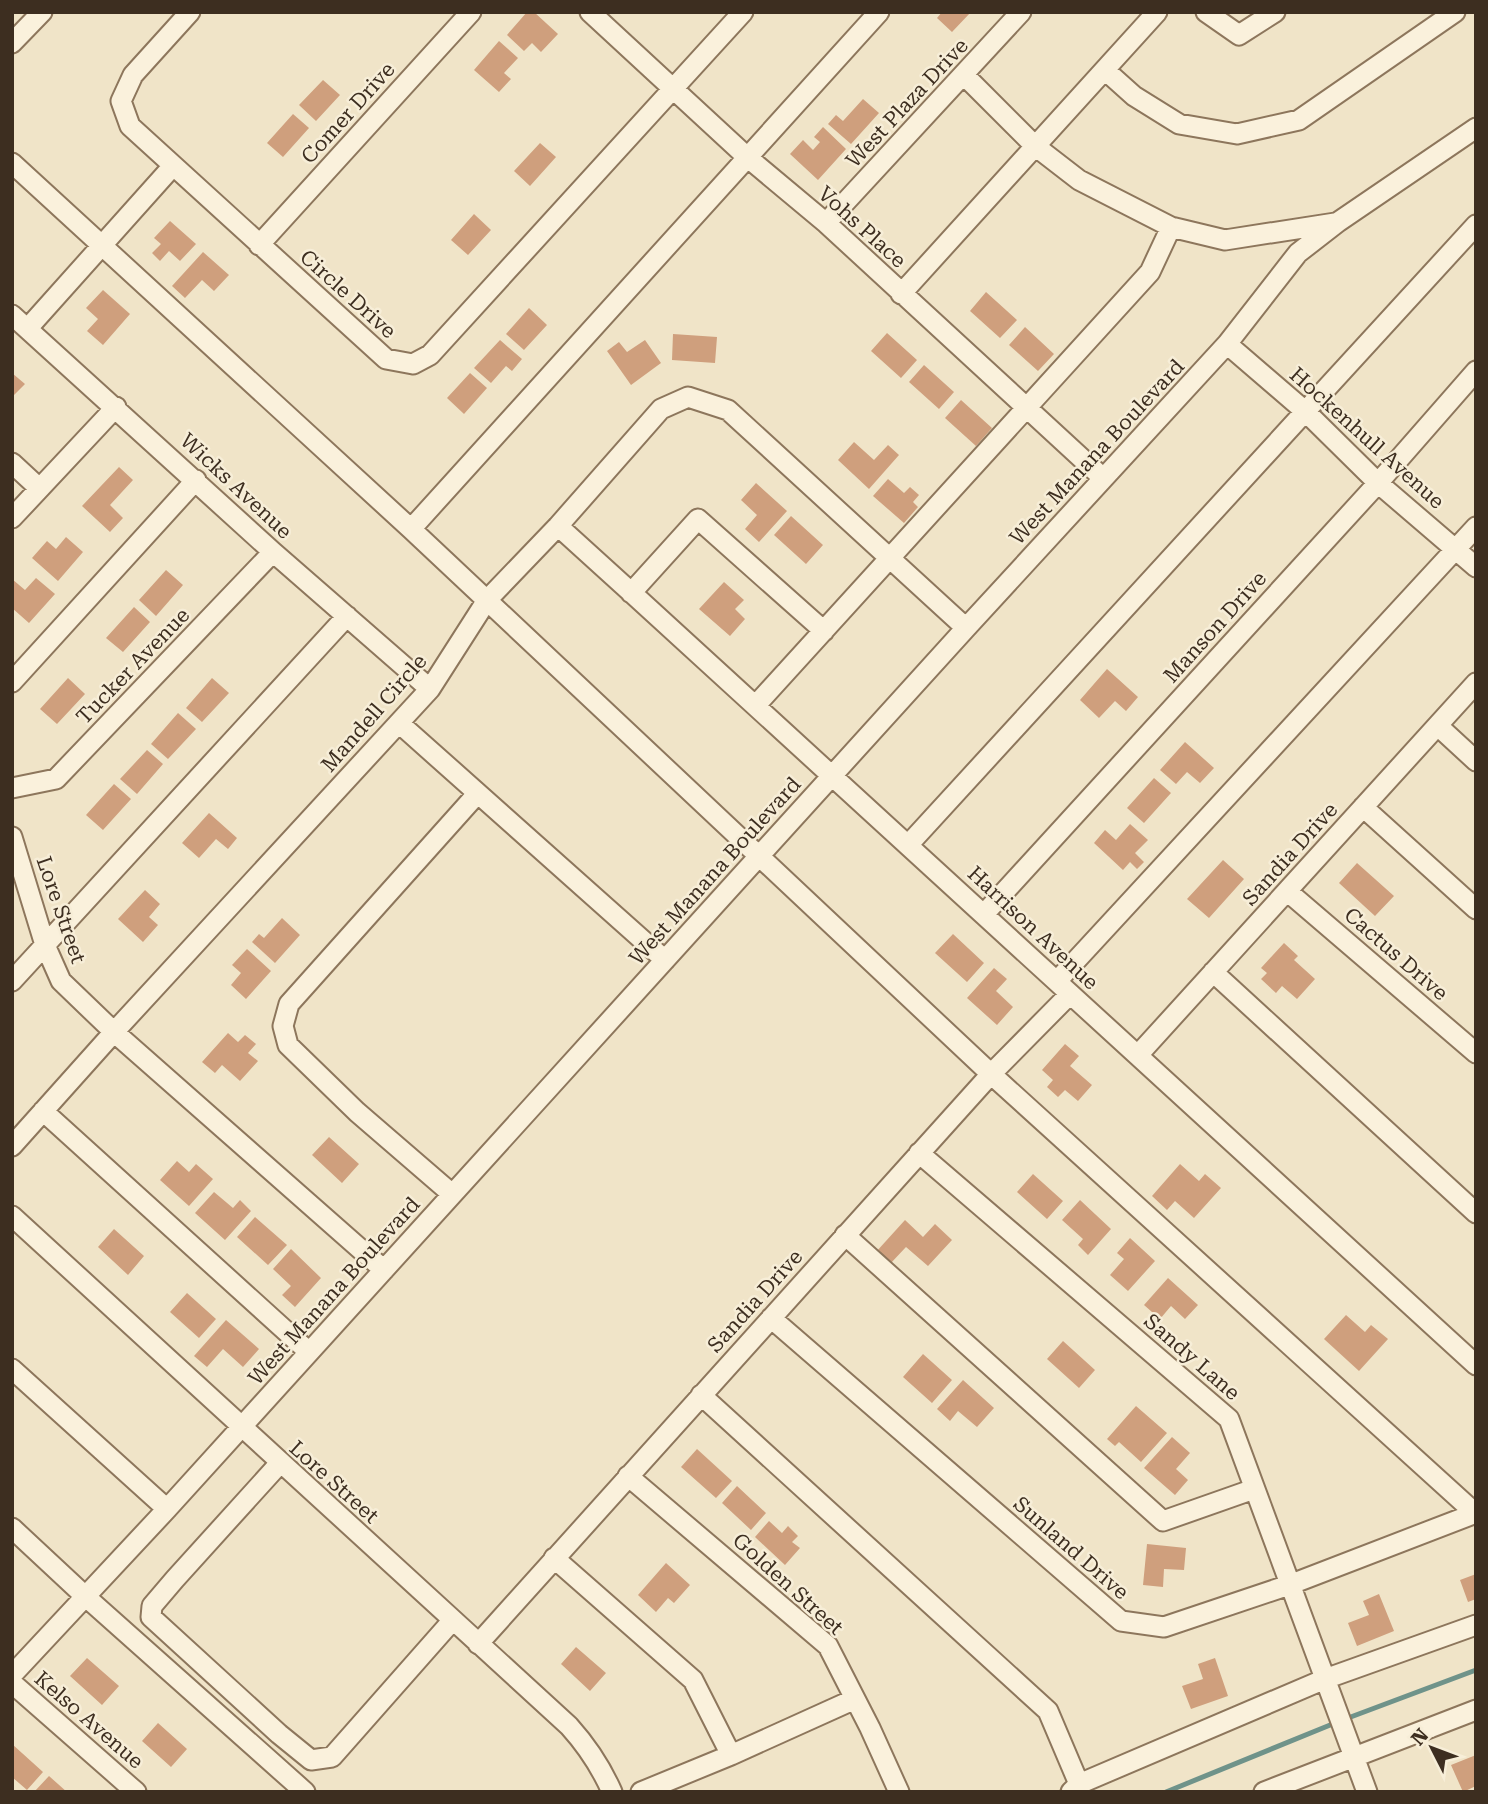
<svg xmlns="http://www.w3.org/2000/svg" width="1488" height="1804" font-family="'Roboto Serif',serif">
	<rect width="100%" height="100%" fill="#f0e4c8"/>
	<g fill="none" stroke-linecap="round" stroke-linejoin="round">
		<path stroke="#6f938a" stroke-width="5" d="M1166 1792 1340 1721 1476 1670"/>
	</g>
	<path fill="#cf9f7d" d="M527 12H534L558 34 541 52 532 43 524 51 507 35Z
		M942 12H971L952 32 937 18Z
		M499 41 518 58 504 73 511 79 499 92 474 70Z
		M323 80 340 95 316 121 299 105Z
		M863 99 879 113 851 144 828 124 836 115 843 121Z
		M293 114 309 128 283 157 267 143Z
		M823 127 846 149 818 180 790 154 803 140 813 150 820 142 814 137Z
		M540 143 556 157 530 186 514 171Z
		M474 214 491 230 468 255 451 240Z
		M170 221 196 244 180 261 169 251 160 261 152 253 161 244 154 238Z
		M203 252 229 275 214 291 202 280 185 298 172 286Z
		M103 290 130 314 103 345 87 331 98 319 86 308Z
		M986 292 1017 320 1000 338 970 311Z
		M529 308 547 325 524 350 506 334Z
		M1025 327 1054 354 1038 371 1009 345Z
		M887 333 917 360 901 378 871 351Z
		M673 334 717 337 715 363 672 360Z
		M500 340 522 359 512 371 506 366 491 383 474 368Z
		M645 340 661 363 631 385 607 351 619 342 627 352Z
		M924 365 954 392 939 409 909 382Z
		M12 373 25 384 12 397Z
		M470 373 487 388 464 414 447 398Z
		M961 400 992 428 976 446 945 418Z
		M854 442 874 460 888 445 899 455 869 489 838 460Z
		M119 467 133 480 110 505 123 518 110 532 82 506Z
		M888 479 904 493 910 487 919 495 913 502 918 507 904 523 873 496Z
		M756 483 787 511 759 542 745 529 757 515 741 500Z
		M791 516 823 545 806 564 774 535Z
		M66 537 83 552 58 581 32 558 47 541 56 549Z
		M166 570 183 585 156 616 139 600Z
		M36 578 55 594 29 623 12 608V579L25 590Z
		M724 582 744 600 735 609 745 619 730 636 699 609Z
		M134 607 150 622 123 652 106 638Z
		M1107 669 1138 697 1126 711 1115 701 1099 718 1080 700Z
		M68 678 85 694 57 724 40 709Z
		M212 678 229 693 202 722 186 708Z
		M178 713 196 729 168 759 151 744Z
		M1185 742 1214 768 1200 783 1187 772 1176 784 1160 770Z
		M147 750 163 764 137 794 120 779Z
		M1154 778 1171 793 1144 823 1127 808Z
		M114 784 131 799 103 830 86 815Z
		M209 813 237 838 228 849 216 839 199 858 182 843Z
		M1130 824 1148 840 1135 853 1144 862 1137 869 1130 862 1123 870 1094 843 1105 830 1116 840Z
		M1223 860 1244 879 1209 918 1187 899Z
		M1357 863 1394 896 1375 916 1339 883Z
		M145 890 160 904 149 917 158 925 143 942 118 919Z
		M282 918 300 935 275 963 252 942 259 934 264 938Z
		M953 934 984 963 967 982 935 953Z
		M1284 943 1298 956 1294 960 1315 979 1297 999 1282 986 1276 993 1261 979 1267 973 1261 968Z
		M247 949 271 971 246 999 231 985 241 973 232 965Z
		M994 968 1007 979 996 991 1013 1007 997 1025 967 998Z
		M228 1033 238 1042 245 1035 256 1044 248 1053 258 1061 240 1081 222 1065 215 1073 202 1062Z
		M1065 1044 1079 1056 1070 1066 1092 1085 1078 1101 1065 1090 1058 1097 1047 1087 1053 1080 1042 1070Z
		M329 1137 359 1164 342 1183 312 1155Z
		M177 1161 189 1172 196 1164 213 1179 189 1206 160 1180Z
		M1180 1164 1199 1181 1205 1174 1221 1188 1194 1218 1175 1201 1167 1210 1152 1196Z
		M1033 1174 1063 1201 1047 1219 1017 1192Z
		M214 1192 233 1208 240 1200 251 1211 225 1240 195 1213Z
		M1080 1200 1111 1229 1088 1255 1078 1245 1083 1239 1062 1220Z
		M255 1217 287 1245 268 1265 237 1237Z
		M905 1220 923 1237 935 1224 952 1240 928 1266 906 1247 890 1264 876 1252Z
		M114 1229 144 1256 128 1275 98 1247Z
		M1130 1238 1155 1261 1128 1291 1110 1275 1124 1259 1117 1253Z
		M291 1249 321 1278 295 1307 282 1295 291 1286 273 1269Z
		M1168 1278 1198 1305 1185 1319 1171 1306 1160 1319 1144 1305Z
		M187 1293 216 1319 199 1338 170 1312Z
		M1346 1315 1365 1332 1371 1325 1388 1339 1359 1371 1324 1339Z
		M226 1320 259 1349 243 1367 223 1349 207 1367 194 1356Z
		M1063 1341 1095 1370 1079 1388 1047 1359Z
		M923 1354 952 1380 932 1403 903 1377Z
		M963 1380 994 1408 977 1427 958 1411 950 1421 937 1409Z
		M1136 1406 1167 1433 1141 1462 1119 1442 1115 1446 1107 1439Z
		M1172 1437 1190 1453 1176 1469 1188 1480 1175 1495 1144 1468Z
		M697 1449 732 1481 716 1498 681 1467Z
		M737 1486 766 1513 751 1530 722 1503Z
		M769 1521 782 1533 788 1526 798 1536 792 1542 800 1548 785 1565 755 1537Z
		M1147 1544 1186 1548 1184 1570 1164 1569 1163 1587 1143 1585Z
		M666 1563 690 1585 674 1603 668 1598 656 1612 638 1595Z
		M1476 1574V1599L1468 1602 1460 1580Z
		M1379 1594 1394 1631 1357 1646 1348 1623 1369 1615 1363 1601Z
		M576 1647 606 1673 590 1691 561 1664Z
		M87 1658 119 1686 102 1705 70 1676Z
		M1215 1658 1228 1696 1191 1709 1182 1686 1203 1679 1198 1664Z
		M158 1723 187 1749 171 1767 142 1741Z
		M12 1744 43 1772 27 1790 12 1777Z
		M1476 1755V1786L1463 1792 1451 1765Z
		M49 1776 67 1792H34Z"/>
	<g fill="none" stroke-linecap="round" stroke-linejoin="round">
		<defs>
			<path id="minor" d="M190 12 133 75 121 101 130 126 386 359 413 364 430 355 743 12
				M590 12 747 157 826 223 1103 478
				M1206 12 1239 35 1275 12
				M12 43 42 12
				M1105 70 1134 96 1179 124 1237 134 1299 120 1455 12
				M964 75 1035 146 1079 180 1171 227 1225 240 1335 223
				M12 163 411 529 991 1074 1475 1513
				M826 223 1021 12
				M259 245 471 12
				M901 294 1157 12
				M12 315 273 552 430 689
				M28 328 172 167
				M1227 344 1306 412 1378 483 1476 567
				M12 463 39 488
				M12 518 116 407
				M558 526C865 804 1170 1084 1476 1365
				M411 529 879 12
				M631 593 698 519 824 631
				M12 682 196 480
				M756 705 1150 272 1171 227
				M399 723 665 960
				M1438 726 1476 761
				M12 788 56 779 273 552
				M1363 807 1476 909
				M12 837 45 945 61 981 114 1032 384 1270
				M909 844 1476 225
				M1287 891 1476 1053
				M985 913 1378 483 1476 371
				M1213 972 1476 1213
				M12 981 347 616
				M1057 981 1476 527
				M1138 1055 1476 683
				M43 1111 309 1352
				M12 1146 114 1032 430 689 487 600 558 526 661 409 688 397 728 410 966 628
				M919 1153 1229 1419 1367 1792
				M452 1194 357 1112 288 1045 283 1026 289 1004 477 794
				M12 1216 569 1726C587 1746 601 1767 612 1792
				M845 1235 1163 1521 1254 1489
				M771 1318 1121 1621 1164 1627 1289 1585 1476 1513
				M12 1369 167 1509
				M701 1395 1048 1711 1079 1784
				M280 1463 175 1579 152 1606 151 1617 279 1734 311 1760 332 1757 452 1621
				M628 1476 828 1646 870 1728 899 1792
				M12 1528 86 1597 305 1792
				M554 1558 693 1680 731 1755
				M478 1644 991 1074 1070 994
				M12 1675 167 1509 966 628 1227 344 1298 253 1338 222 1476 128
				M12 1683 136 1792
				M641 1792 731 1755 855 1699
				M1071 1792 1079 1784 1325 1679 1476 1625
				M1264 1792 1476 1710"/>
		</defs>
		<use href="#minor" stroke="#8d765c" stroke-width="23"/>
		<use href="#minor" stroke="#faf1dc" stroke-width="19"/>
	</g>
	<g text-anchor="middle" stroke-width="5" stroke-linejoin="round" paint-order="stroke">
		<g font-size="21" fill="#3d2e20" stroke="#f7eed8">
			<text transform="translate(907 103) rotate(-47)" y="7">West Plaza Drive</text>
			<text transform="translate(348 113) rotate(-48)" y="7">Comer Drive</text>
			<text transform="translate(862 227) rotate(42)" y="7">Vohs Place</text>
			<text transform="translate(348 294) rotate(42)" y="7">Circle Drive</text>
			<text transform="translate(1367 438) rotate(42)" y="7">Hockenhull Avenue</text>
			<text transform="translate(1097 452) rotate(-47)" y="7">West Manana Boulevard</text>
			<text transform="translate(236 486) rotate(43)" y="7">Wicks Avenue</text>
			<text transform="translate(1215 627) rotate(-48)" y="7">Manson Drive</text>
			<text transform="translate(133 666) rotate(-46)" y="7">Tucker Avenue</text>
			<text transform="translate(374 713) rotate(-49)" y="7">Mandell Circle</text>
			<text transform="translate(1290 854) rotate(-48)" y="7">Sandia Drive</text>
			<text transform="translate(715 871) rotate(-48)" y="7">West Manana Boulevard</text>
			<text transform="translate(61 910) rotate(71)" y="7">Lore Street</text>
			<text transform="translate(1033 928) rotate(43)" y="7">Harrison Avenue</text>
			<text transform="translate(1396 954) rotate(41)" y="7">Cactus Drive</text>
			<text transform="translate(334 1291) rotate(-48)" y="7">West Manana Boulevard</text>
			<text transform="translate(755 1301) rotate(-48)" y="7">Sandia Drive</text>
			<text transform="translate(1192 1357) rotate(41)" y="7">Sandy Lane</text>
			<text transform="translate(334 1482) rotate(42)" y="7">Lore Street</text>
			<text transform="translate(1071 1548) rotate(41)" y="7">Sunland Drive</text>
			<text transform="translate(788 1584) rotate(42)" y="7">Golden Street</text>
			<text transform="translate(89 1720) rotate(41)" y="7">Kelso Avenue</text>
		</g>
	</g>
	<rect width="1488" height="1804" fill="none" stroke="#3d2e20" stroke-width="28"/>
	<g transform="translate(1432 1748) rotate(312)" stroke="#f7eed8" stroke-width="5" paint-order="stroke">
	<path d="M0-5L12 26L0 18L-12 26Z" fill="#3d2e20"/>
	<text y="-10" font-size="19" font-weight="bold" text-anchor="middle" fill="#3d2e20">N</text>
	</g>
</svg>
